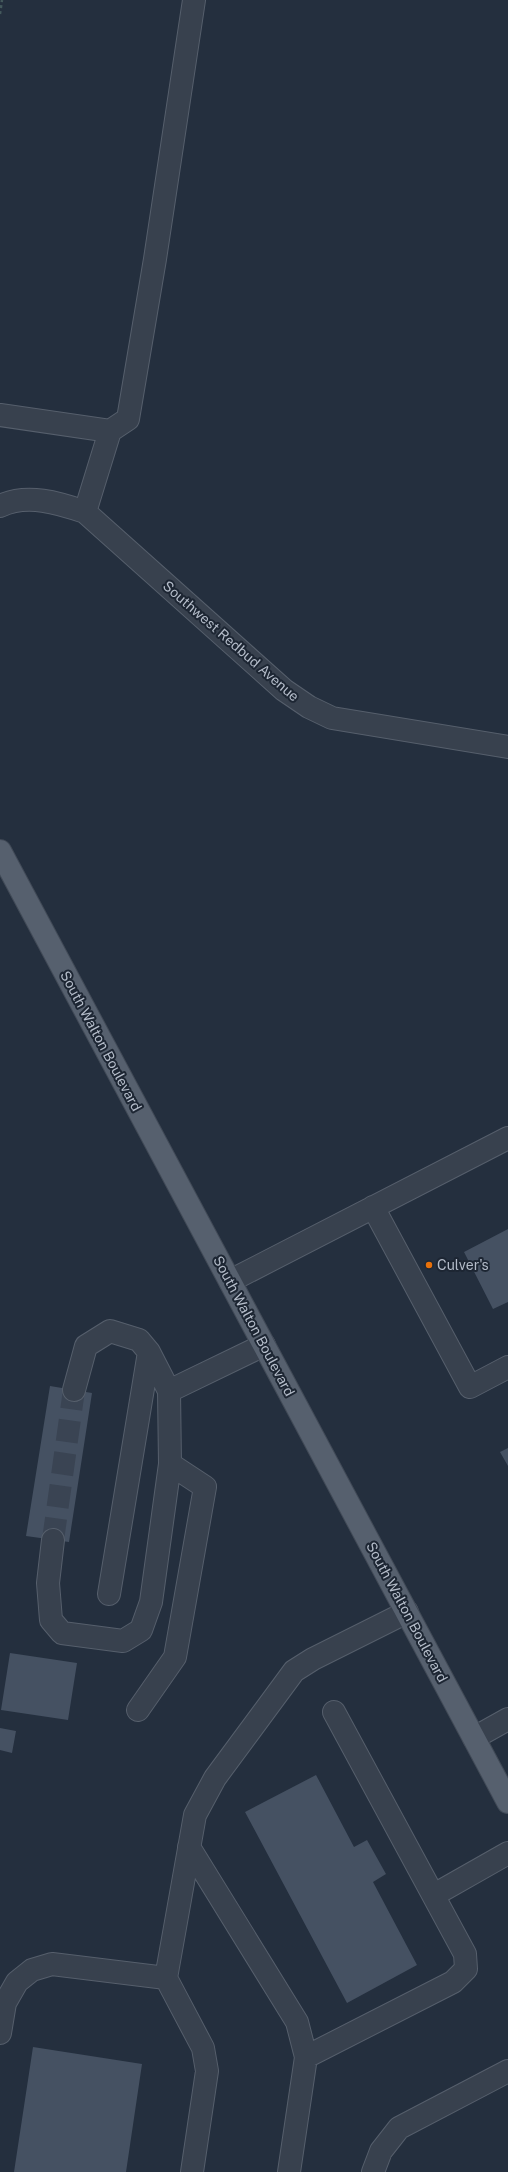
<svg xmlns="http://www.w3.org/2000/svg" width="508" height="2172" font-family="'Public Sans',sans-serif">
	<rect width="100%" height="100%" fill="#242f3e"/>
	<path fill="#455162" d="M508 1229V1302L493 1309 464 1252Z
		M50 1386 92 1393 69 1542 26 1536Z
		M508 1448V1466L500 1452Z
		M10 1653 77 1663 68 1720 1 1710Z
		M0 1728 16 1731 12 1753 0 1750Z
		M316 1775 354 1847 367 1840 386 1874 373 1882 417 1965 347 2003 245 1812Z
		M33 2047 142 2064 126 2172H14Z"/>
	<g fill="none" stroke-linecap="round" stroke-linejoin="round">
		<path stroke="#3a4453" stroke-width="22" stroke-dasharray="22 11" stroke-linecap="butt" d="M53 1540 74 1390"/>
		<defs>
			<path id="minor" d="M0 415 110 431 128 419 155 259 194 0
				M0 506C27 493 59 503 85 512L284 690 309 707 332 718 508 747
				M85 512 110 431
				M373 1207 470 1387 508 1367
				M230 1281 508 1138
				M74 1390 86 1346 110 1331 139 1340 149 1352 169 1391 264 1345
				M53 1540 48 1583 51 1620 62 1633 123 1641 141 1630 151 1602 170 1464 169 1391
				M109 1594 149 1352
				M138 1710 175 1657 205 1487 170 1464
				M474 1738 508 1719
				M189 1847 297 2022 306 2057 289 2172
				M434 1895 508 1853
				M166 1978 203 2048 207 2071 192 2172
				M0 2033 5 2003 17 1982 32 1970 52 1964 166 1978 195 1815 215 1778 294 1671 313 1659 407 1612
				M306 2057 453 1982 466 1969 465 1954 334 1712
				M373 2172 381 2151 399 2128 508 2071"/>
			<path id="major" d="M0 851 508 1802"/>
		</defs>
		<use href="#minor" stroke="#565f6c" stroke-width="24"/>
		<use href="#major" stroke="#414a57" stroke-width="24"/>
		<path stroke="#44595c" stroke-width="2.5" stroke-dasharray="3 3" stroke-linecap="butt" d="M0 14 2 0"/>
		<use href="#minor" stroke="#38414e" stroke-width="22"/>
		<use href="#major" stroke="#56606e" stroke-width="22"/>
	</g>
	<circle fill="#e8710a" stroke="#1d2633" stroke-width="1.5" cx="429" cy="1265" r="4"/>
	<g text-anchor="middle" stroke-width="4" stroke-linejoin="round" paint-order="stroke">
		<g font-size="14" fill="#b4bcc9" stroke="#1d2633">
			<text transform="translate(231 641) rotate(41)" y="5">Southwest Redbud Avenue</text>
			<text transform="translate(101 1041) rotate(62)" y="5">South Walton Boulevard</text>
			<text transform="translate(254 1326) rotate(62)" y="5">South Walton Boulevard</text>
			<text transform="translate(407 1612) rotate(62)" y="5">South Walton Boulevard</text>
		</g>
		<g font-size="14" fill="#b4bcc9" stroke="#1d2633" text-anchor="start">
			<text x="437" y="1270">Culver's</text>
		</g>
	</g>
</svg>
